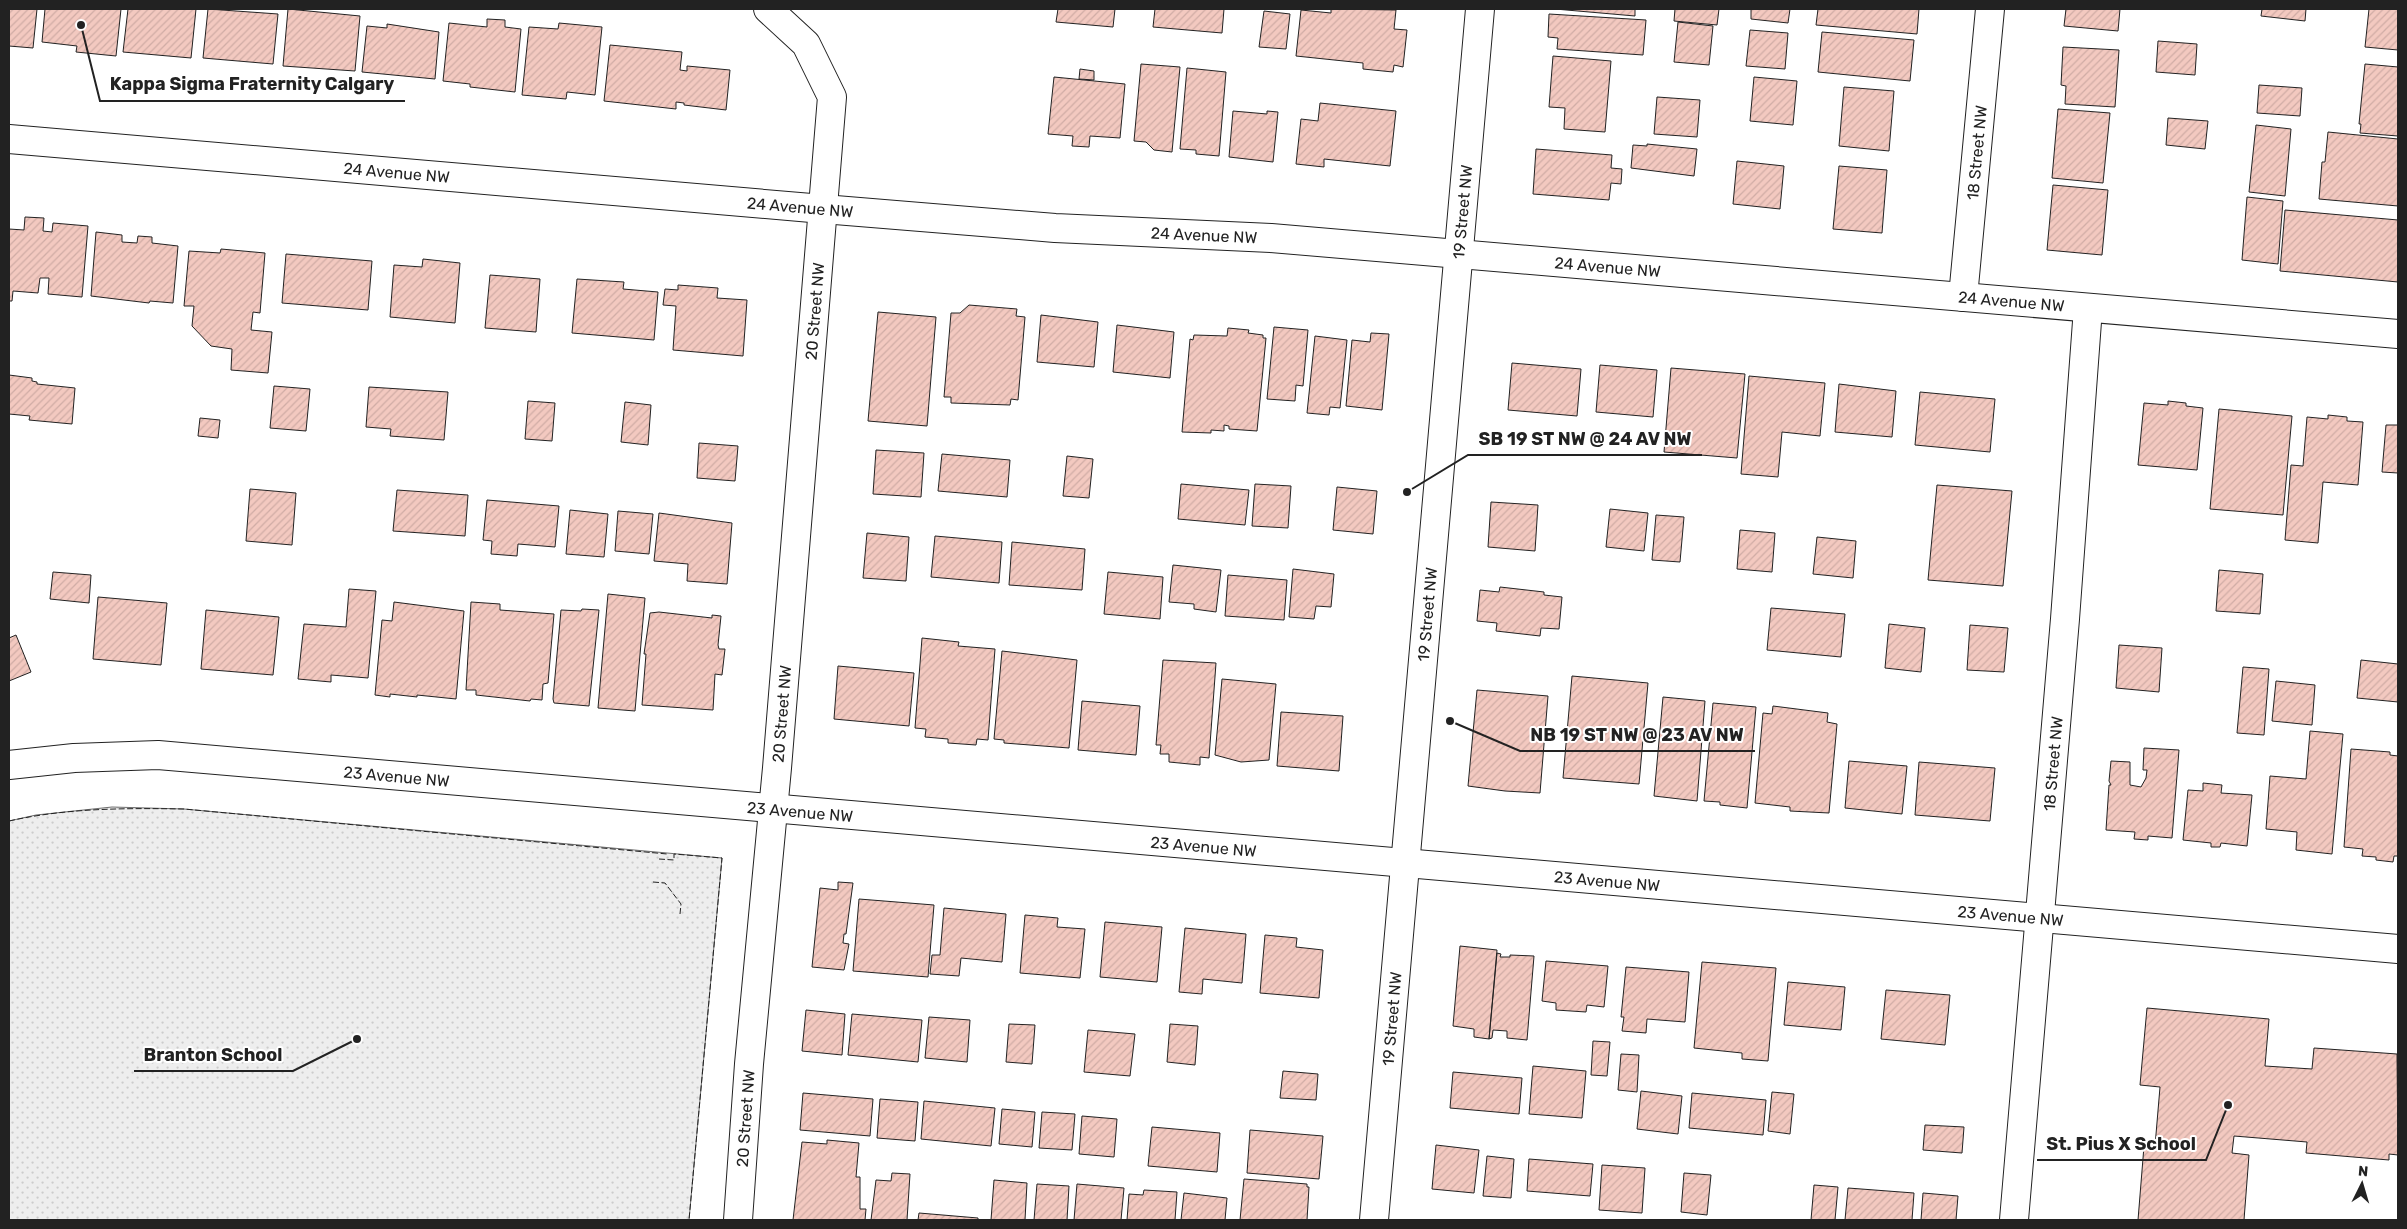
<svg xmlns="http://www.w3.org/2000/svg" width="2407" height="1229" font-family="Rubik,sans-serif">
	<defs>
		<pattern id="park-dots" width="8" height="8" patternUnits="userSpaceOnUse" patternTransform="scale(1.25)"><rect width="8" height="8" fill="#eee"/><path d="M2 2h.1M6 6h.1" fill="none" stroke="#ccc" stroke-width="1.8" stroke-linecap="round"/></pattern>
		<pattern id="building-hatch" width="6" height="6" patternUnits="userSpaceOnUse" patternTransform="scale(1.25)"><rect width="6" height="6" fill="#f3c9c0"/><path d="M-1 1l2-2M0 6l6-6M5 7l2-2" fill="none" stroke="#d0aca5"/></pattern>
	</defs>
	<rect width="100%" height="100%" fill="#fff"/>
	<path fill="url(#park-dots)" stroke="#6f6f6f" d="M112 807 184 809 722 858 689 1220H9V821L36 815Z"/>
	<path fill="url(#building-hatch)" stroke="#222" d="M9 9H37L33 48 9 46Z
		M45 9H121L116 56 76 52 77 46 42 42Z
		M128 9H196L191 58 123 52Z
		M208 9 278 14 273 64 203 58Z
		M288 9 360 16 355 71 283 66Z
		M1058 9H1115L1113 27 1056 22Z
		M1155 9H1224L1222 33 1153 27Z
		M1331 9 1396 10 1394 29 1407 30 1403 67 1394 65 1393 72 1363 69V63L1296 56 1301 10 1331 13Z
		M1555 9H1635V16Z
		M1675 9H1719L1717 25 1674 21Z
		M1751 9H1790L1788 23 1751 19Z
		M1818 9H1919L1917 34 1816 25Z
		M2066 9H2120L2118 31 2064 26Z
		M2262 9H2306L2305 21 2261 16Z
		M2369 9H2398V50L2365 47Z
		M1264 11 1290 14 1286 49 1259 47Z
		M1549 14 1646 20 1643 55 1557 49 1558 38 1548 37Z
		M487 19 505 20V27L521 29 515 92 470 87V84L443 81 449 23 487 27Z
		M1678 22 1713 26 1709 65 1674 62Z
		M559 23 602 27 595 95 567 92 566 99 522 95 529 27 558 29Z
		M387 24 439 32 435 79 362 72 367 26 387 28Z
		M1750 30 1788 33 1785 69 1746 66Z
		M1822 32 1914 40 1910 81 1818 72Z
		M2158 41 2197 44 2195 75 2156 72Z
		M610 45 682 52 680 70 687 71V66L730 70 726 110 684 105V103L676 102V109L604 101Z
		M2063 47 2119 50 2115 107 2065 104 2066 86 2061 85Z
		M1553 56 1611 61 1605 132 1564 129 1565 108 1549 107Z
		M1141 64 1180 67 1172 152 1154 150 1146 142 1134 141Z
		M2365 64 2398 67V136L2360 133 2361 124H2359Z
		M1187 68 1226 72 1219 156 1196 154V150L1180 149Z
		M1080 69 1094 71V80L1079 79Z
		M1054 77 1125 84 1120 138 1090 136 1089 147 1072 146 1073 136 1048 134Z
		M1754 77 1797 81 1793 125 1750 121Z
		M2259 85 2302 88 2300 116 2257 113Z
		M1844 87 1894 91 1889 151 1839 146Z
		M1657 97 1700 100 1697 137 1654 134Z
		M1320 103 1396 111 1390 166 1324 159V167L1296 164 1301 119 1318 121Z
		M2058 109 2110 113 2103 183 2052 178Z
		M1233 111 1267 114V111L1278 112 1273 162 1229 157Z
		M2168 118 2208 121 2205 149 2166 145Z
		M2256 125 2291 129 2285 196 2249 192Z
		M2328 132 2398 139V206L2319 199 2322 162H2325Z
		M1647 144 1697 149 1694 176 1631 168 1633 145 1647 146Z
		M1536 149 1612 155 1611 168 1622 169 1621 184 1611 183 1609 200 1533 194Z
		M1737 161 1784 166 1780 209 1733 204Z
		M1839 166 1887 170 1882 233 1833 229Z
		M2053 185 2108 190 2102 255 2047 250Z
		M2247 197 2283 201 2278 264 2242 260Z
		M2285 210 2398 220V282L2280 271Z
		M25 217 44 218 43 231 52 232 53 223 88 226 82 297 48 294 49 278H40L38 293 13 291 12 301H9V229L24 230Z
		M96 232 122 235V242L137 243 138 236 152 237V243L178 246 173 303 150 301 149 303 91 296Z
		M221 249 265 253 260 313 253 312 251 330 272 332 268 373 231 370 232 349 211 346 192 326 194 306H184L189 251 220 253Z
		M286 254 372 261 368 310 282 303Z
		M423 259 460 263 455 323 390 317 394 265 422 267Z
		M490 275 540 279 536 332 485 328Z
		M577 279 624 282 623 289 658 292 654 340 572 333Z
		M678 285 718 288 717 298 747 300 743 356 673 350 676 306 663 305 665 289 678 290Z
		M969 305 1017 309 1016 316 1025 317 1018 400 1011 399 1010 405 951 403V397H944L951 313H960Z
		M878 312 936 317 927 426 868 421Z
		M1041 315 1098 322 1094 367 1037 362Z
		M1117 325 1174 332 1170 378 1113 372Z
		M1274 327 1308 330 1303 386 1296 385 1295 401 1267 399Z
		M1228 328 1249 330 1248 333 1263 335V338H1266L1257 431 1229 429V426L1224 425V431L1211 430V433L1182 432 1190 339 1193 340 1194 335 1227 336Z
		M1371 333 1389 334 1382 410 1346 406 1352 340 1370 342Z
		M1315 336 1347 340 1340 408 1330 407 1329 415 1307 413Z
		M1512 363 1581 369 1577 416 1508 410Z
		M1600 365 1657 370 1653 417 1596 412Z
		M1671 368 1745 374 1737 458 1664 452Z
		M9 375 32 378V381L37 382V384L75 388 72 424 29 420 30 416 9 414Z
		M1749 376 1825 383 1820 436 1782 432 1778 477 1741 474Z
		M1839 384 1896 391 1892 437 1835 432Z
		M274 386 310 389 306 431 270 428Z
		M369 387 448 392 444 440 390 436 391 429 366 427Z
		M1920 392 1995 399 1990 452 1915 445Z
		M528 401 555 403 552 441 525 439Z
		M2168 401 2186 403V406L2203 408 2197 470 2138 465 2144 403 2168 405Z
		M625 402 651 405 648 445 621 442Z
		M2219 409 2292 416 2283 515 2210 509Z
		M2328 415 2347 417V421L2363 422 2358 485 2323 482 2318 543 2285 540 2291 465 2303 466 2307 417 2328 419Z
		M200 418 220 420 218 438 198 436Z
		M2386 425H2398V473L2382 472Z
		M699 443 738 446 735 481 697 478Z
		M876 450 924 453 921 497 873 494Z
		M942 454 1010 460 1007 497 938 491Z
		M1067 456 1093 459 1089 498 1063 496Z
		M1181 484 1249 490 1245 525 1178 519Z
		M1255 484 1291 486 1288 528 1252 526Z
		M1937 485 2012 491 2003 586 1928 580Z
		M1337 487 1377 491 1373 534 1333 530Z
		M250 489 296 493 292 545 246 541Z
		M397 490 468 495 465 536 393 531Z
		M487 500 559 506 555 547 518 544 517 556 491 554 492 541 483 540Z
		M1491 502 1538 505 1535 551 1488 547Z
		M1610 509 1648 513 1644 551 1606 547Z
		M570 510 608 514 604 557 566 554Z
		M618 511 653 514 649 554 615 551Z
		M659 513 732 523 727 584 687 581 688 564 654 561Z
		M1656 515 1684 517 1680 562 1652 560Z
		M1740 530 1775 533 1772 572 1737 569Z
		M867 533 909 537 906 581 863 578Z
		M935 536 1002 542 999 583 931 577Z
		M1817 537 1856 541 1853 578 1813 574Z
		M1012 542 1085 549 1082 590 1009 585Z
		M1173 565 1221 570 1216 612 1194 609V604L1169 602Z
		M1293 569 1334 574 1331 607 1316 606 1314 619 1289 617Z
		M2219 570 2263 574 2260 614 2216 611Z
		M53 572 91 575 89 603 50 599Z
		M1108 572 1163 577 1160 619 1104 614Z
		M1228 575 1287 580 1284 620 1225 616Z
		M1500 587 1544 592V595L1562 597 1559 629 1541 628 1540 636 1496 631 1497 623 1477 621 1480 590 1499 592Z
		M349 589 376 591 368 678 331 675V682L298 679 304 624 346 627Z
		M608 594 645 598 635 711 598 708Z
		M98 597 167 603 161 665 93 659Z
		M394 602 464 611 456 699 417 695V697L390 694V697L375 695 382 620 392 621Z
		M471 602 500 604V610L554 614 548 683 543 684 542 700 531 699 530 701 476 695V690H466Z
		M1771 608 1845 614 1841 657 1767 650Z
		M582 609 599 610 589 706 554 703 553 699 561 610 581 611Z
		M206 610 279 617 273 675 201 669Z
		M659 612 712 618V615L721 616 718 645 719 649H725L722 675 715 674 713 710 642 705 646 654H644L650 613Z
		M1889 624 1925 628 1921 672 1885 668Z
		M1970 625 2008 628 2004 672 1967 670Z
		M16 635 31 672 9 681V638Z
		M922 638 959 642 958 646 995 649 988 740 977 739 976 745 948 743V739L925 737 926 729 915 728Z
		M2119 645 2162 648 2159 692 2116 688Z
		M1002 651 1077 660 1069 748 1004 743V740L994 739Z
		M1163 660 1216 663 1209 758 1200 757V765L1169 762V754H1160L1161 745H1156Z
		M2361 660 2398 664V702L2357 698Z
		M838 666 914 673 909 726 834 719Z
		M2243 667 2269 669 2264 735 2237 733Z
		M1572 676 1648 683 1639 784 1563 778Z
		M1222 679 1276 684 1269 760 1241 762 1215 755Z
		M2276 681 2315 685 2312 725 2272 721Z
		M1477 690 1548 696 1540 793 1505 791 1468 786Z
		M1663 697 1705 701 1697 801 1654 796Z
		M1082 701 1140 706 1136 755 1078 750Z
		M1713 703 1756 707 1747 808 1720 805V802L1704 801Z
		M1773 706 1828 713 1827 722 1837 724 1829 813 1790 811V807L1755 803 1763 713 1772 714Z
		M1281 712 1343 716 1339 771 1277 766Z
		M2310 731 2343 734 2332 854 2296 850 2297 832 2266 829 2270 776 2306 779Z
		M2144 748 2179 750 2172 838 2148 836V840L2134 839 2135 832 2106 830 2109 785H2111L2109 781 2111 761 2130 762V785L2141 787 2146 778 2147 770H2143Z
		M2351 749 2390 752V755L2398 756V856H2394L2393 862 2376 860V857L2362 856 2363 849 2344 847Z
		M1849 761 1907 766 1902 814 1845 808Z
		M1919 762 1995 768 1990 821 1915 815Z
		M2203 783 2222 785 2221 793 2252 795 2247 846 2221 843 2220 847H2211V843L2183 840 2188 790 2203 791Z
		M838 882 853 883 846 934H844L843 943 849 944 844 970 812 967 820 888 838 890Z
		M859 899 934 905 928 977 853 971Z
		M944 908 1006 914 1002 962 961 958 959 976 930 974 932 955H940Z
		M1025 915 1058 918 1057 927 1085 929 1080 978 1020 973Z
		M1105 922 1162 927 1157 982 1100 977Z
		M1185 928 1246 934 1242 983 1203 979 1202 994 1179 992Z
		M1265 935 1297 938 1296 947 1323 950 1319 998 1260 993Z
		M1460 946 1497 950 1489 1039 1474 1037V1029L1453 1026Z
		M1497 953 1501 954 1500 957H1510V955L1534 956 1527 1040 1507 1038V1031L1493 1030 1492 1038 1489 1039Z
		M1546 961 1608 966 1604 1007 1587 1005 1586 1012 1556 1010V1003L1542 1001Z
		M1702 962 1776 968 1768 1061 1742 1059V1053L1694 1048Z
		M1626 967 1689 972 1685 1022 1647 1019 1646 1033 1622 1031 1624 1017H1621Z
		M1788 982 1845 987 1841 1030 1784 1025Z
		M1886 990 1950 995 1945 1045 1881 1039Z
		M2147 1008 2269 1019 2265 1066 2312 1069 2314 1048 2397 1054 2398 1155 2389 1154V1160L2306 1153 2307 1142 2234 1136 2232 1153 2249 1155 2244 1220H2138L2144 1146H2155L2160 1087 2140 1085Z
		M806 1010 845 1014 842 1055 802 1051Z
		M852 1014 922 1020 918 1062 848 1055Z
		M929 1017 970 1020 967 1062 925 1058Z
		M1009 1024 1035 1025 1032 1064 1006 1062Z
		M1170 1024 1198 1026 1195 1065 1167 1062Z
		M1088 1030 1135 1034 1130 1076 1084 1072Z
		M1593 1041 1610 1042 1607 1076 1591 1075Z
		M1621 1054 1639 1055 1637 1092 1618 1090Z
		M1533 1066 1586 1071 1582 1118 1529 1114Z
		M1283 1071 1318 1074 1316 1100 1280 1098Z
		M1453 1072 1522 1078 1519 1114 1450 1108Z
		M1641 1091 1682 1096 1678 1134 1637 1129Z
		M1772 1092 1794 1094 1790 1134 1768 1131Z
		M803 1093 873 1099 870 1136 800 1130Z
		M1692 1093 1766 1100 1763 1135 1689 1128Z
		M880 1099 918 1102 915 1141 877 1138Z
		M924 1101 995 1108 991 1146 921 1139Z
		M1002 1109 1035 1112 1032 1147 999 1144Z
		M1042 1112 1075 1114 1072 1150 1039 1148Z
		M1082 1116 1117 1119 1114 1157 1079 1154Z
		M1925 1125 1964 1127 1962 1153 1923 1150Z
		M1152 1127 1220 1133 1217 1172 1148 1166Z
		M1250 1130 1323 1136 1319 1179 1247 1173Z
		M827 1140 859 1143 856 1177H860V1209H866L865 1220H793L802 1142 827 1144Z
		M1436 1145 1479 1150 1474 1193 1432 1189Z
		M1487 1156 1514 1159 1511 1198 1483 1196Z
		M1529 1159 1593 1164 1590 1196 1527 1191Z
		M1602 1165 1645 1168 1642 1213 1599 1210Z
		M892 1173 910 1174 907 1220H871L876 1180 891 1181Z
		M1684 1173 1711 1175 1707 1215 1681 1212Z
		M1244 1179 1307 1184V1187H1309L1307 1220H1240Z
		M994 1180 1027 1183 1025 1220H991Z
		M1037 1184 1069 1186 1067 1220H1034Z
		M1077 1184 1124 1188 1121 1220H1074Z
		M1814 1185 1838 1187 1835 1220H1811Z
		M1848 1188 1914 1193 1912 1220H1845Z
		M1144 1190 1177 1192 1175 1220H1127L1129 1194 1143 1195Z
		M1184 1193 1227 1198 1225 1220H1181Z
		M1923 1193 1958 1196 1956 1220H1921Z
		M919 1213 978 1218V1220H918Z"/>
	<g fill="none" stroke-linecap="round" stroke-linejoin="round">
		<defs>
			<g id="minor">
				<path id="s1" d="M1963 297 1990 9"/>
				<path id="s2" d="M9 765 74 758 158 755C904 822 1651 884 2398 949"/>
				<path id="s3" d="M738 1220 749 1064 777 768 832 97 806 44 768 9"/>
				<path id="s4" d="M2014 1220 2065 619 2088 308"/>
			</g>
			<g id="tertiary">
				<path id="s5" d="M9 139 823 209 1055 228 1271 238 2398 334"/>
				<path id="s6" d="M1374 1220 1480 9"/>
			</g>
		</defs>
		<use href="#minor" stroke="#222" stroke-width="30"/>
		<use href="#tertiary" stroke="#222" stroke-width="30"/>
		<use href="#minor" stroke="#fff" stroke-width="28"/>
		<use href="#tertiary" stroke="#fff" stroke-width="28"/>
		<path stroke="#222" stroke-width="1" stroke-dasharray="6 2.5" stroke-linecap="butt" d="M9 821C67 808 125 808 184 809L667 854
			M659 859 674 860V854L722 858 689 1220
			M653 882 665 883 681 904 680 914"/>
	</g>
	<g text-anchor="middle" stroke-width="4" stroke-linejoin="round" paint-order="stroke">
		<g font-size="16" fill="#222" stroke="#fff">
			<text dy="6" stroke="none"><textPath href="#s1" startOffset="145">18 Street NW</textPath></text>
			<text dy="6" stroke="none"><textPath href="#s5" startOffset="389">24 Avenue NW</textPath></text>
			<text dy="6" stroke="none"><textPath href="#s5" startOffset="794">24 Avenue NW</textPath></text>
			<text dy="6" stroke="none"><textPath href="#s6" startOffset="1012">19 Street NW</textPath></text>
			<text dy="6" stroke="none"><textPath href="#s5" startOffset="1199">24 Avenue NW</textPath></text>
			<text dy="6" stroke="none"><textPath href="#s5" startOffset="1604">24 Avenue NW</textPath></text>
			<text dy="6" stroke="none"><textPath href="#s5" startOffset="2009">24 Avenue NW</textPath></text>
			<text dy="6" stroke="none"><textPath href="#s3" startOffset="912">20 Street NW</textPath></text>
			<text dy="6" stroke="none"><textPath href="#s6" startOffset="608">19 Street NW</textPath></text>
			<text dy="6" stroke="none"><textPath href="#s3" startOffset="508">20 Street NW</textPath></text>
			<text dy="6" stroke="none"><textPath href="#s4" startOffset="458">18 Street NW</textPath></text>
			<text dy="6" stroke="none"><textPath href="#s2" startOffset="389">23 Avenue NW</textPath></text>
			<text dy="6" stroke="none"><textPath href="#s2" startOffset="794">23 Avenue NW</textPath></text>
			<text dy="6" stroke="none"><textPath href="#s2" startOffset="1199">23 Avenue NW</textPath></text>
			<text dy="6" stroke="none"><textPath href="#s2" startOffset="1604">23 Avenue NW</textPath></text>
			<text dy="6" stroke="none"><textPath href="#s2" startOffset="2009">23 Avenue NW</textPath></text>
			<text dy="6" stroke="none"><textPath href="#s6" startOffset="202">19 Street NW</textPath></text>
			<text dy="6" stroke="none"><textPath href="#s3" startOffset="102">20 Street NW</textPath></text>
		</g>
	</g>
	<path fill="none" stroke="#222" stroke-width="2" d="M81 25L100 101H405M1407 492L1468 455H1702M1450 721L1520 751H1755M357 1039L293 1071H134M2228 1105L2206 1160H2037"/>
	<g fill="#222" stroke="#fff" stroke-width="2">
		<circle cx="81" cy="25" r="5"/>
		<circle cx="1407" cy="492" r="5"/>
		<circle cx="1450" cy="721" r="5"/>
		<circle cx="357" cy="1039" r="5"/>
		<circle cx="2228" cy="1105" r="5"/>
	</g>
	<g font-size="18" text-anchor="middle" font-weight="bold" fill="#222" stroke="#fff" stroke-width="4" stroke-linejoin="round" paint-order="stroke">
		<text x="252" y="90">Kappa Sigma Fraternity Calgary</text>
		<text x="1585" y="445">SB 19 ST NW @ 24 AV NW</text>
		<text x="1637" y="741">NB 19 ST NW @ 23 AV NW</text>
		<text x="213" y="1061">Branton School</text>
		<text x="2121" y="1150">St. Pius X School</text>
	</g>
	<rect width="2407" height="1229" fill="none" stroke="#222222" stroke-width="20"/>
	<g transform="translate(2362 1184) rotate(5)" stroke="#ffffff" stroke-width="4" paint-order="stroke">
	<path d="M0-4L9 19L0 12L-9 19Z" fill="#222222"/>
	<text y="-8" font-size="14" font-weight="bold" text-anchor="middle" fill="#222222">N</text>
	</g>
</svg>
